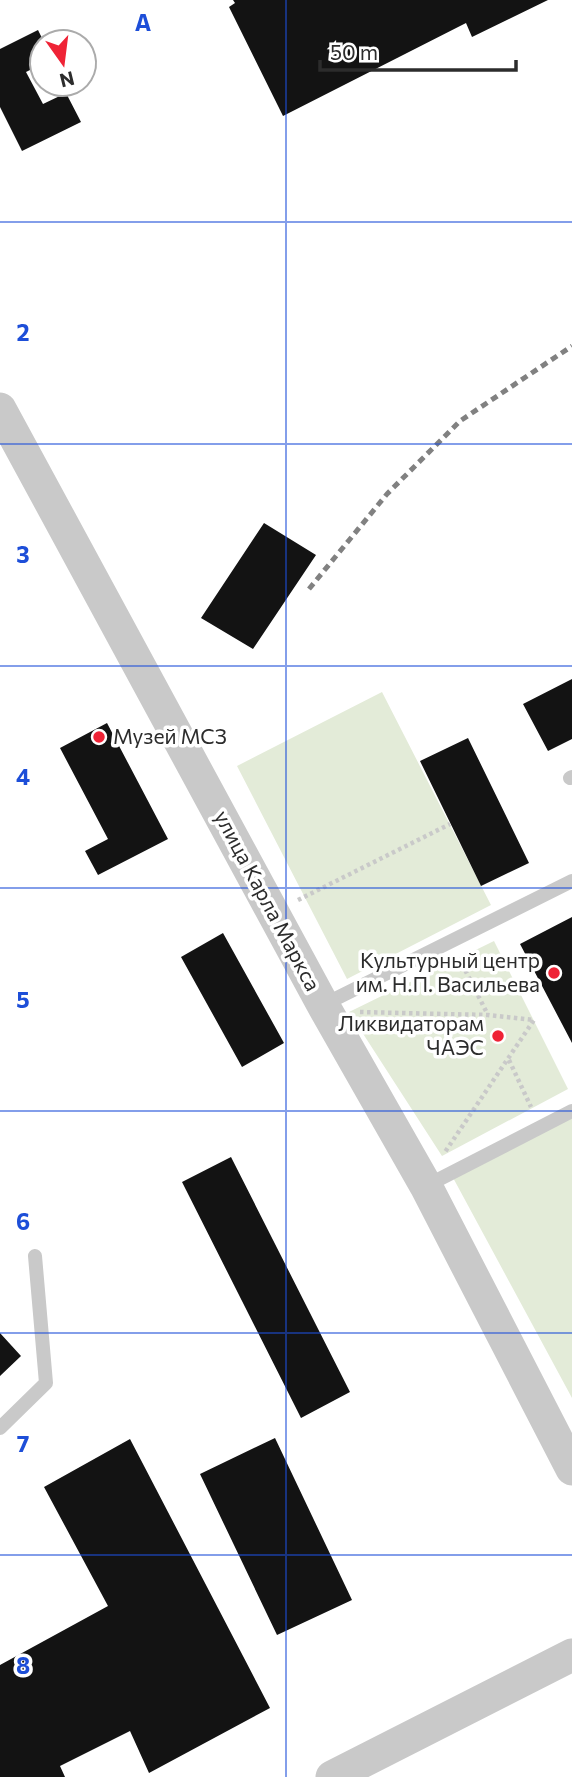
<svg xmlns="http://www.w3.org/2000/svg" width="572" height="1777" font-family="Commissioner,sans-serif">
	<rect width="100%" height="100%" fill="#fff"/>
	<path fill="#e3ebd8" d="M382 692 491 905 347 979 237 766Z
		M494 941 568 1089 442 1156 349 1012Z
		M572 1113V1398L451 1174Z"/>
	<path fill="#131313" d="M233 0H548L472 37 466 23 283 116 229 7 235 3Z
		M38 30 44 42H42V64L26 72 43 104 66 93 81 122 22 151 0 107V49Z
		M264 523 316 555 253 649 201 618Z
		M572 679V739L548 751 523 704Z
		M107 723 168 839 98 875 85 851 108 839 60 748Z
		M468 738 529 863 481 886 420 761Z
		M572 917V1043L520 944Z
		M223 933 284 1043 242 1067 181 957Z
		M231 1157 350 1392 301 1418 182 1182Z
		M0 1333 21 1356 0 1376Z
		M275 1438 352 1600 277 1635 200 1474Z
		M130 1439 270 1708 149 1773 130 1731 60 1766 65 1777H0V1665L108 1606 44 1487Z"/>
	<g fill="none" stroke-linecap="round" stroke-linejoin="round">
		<path stroke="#c9c9c9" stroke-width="4.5" stroke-dasharray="3.5 3.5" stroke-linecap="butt" d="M298 900 450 824
			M459 958 488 1015
			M360 1012 488 1015 534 1020 445 1152
			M509 1060 531 1107"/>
		<path stroke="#c9c9c9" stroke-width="14" d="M570 778 572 777
			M323 1005 572 881
			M426 1186 572 1111
			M0 1428 46 1383 35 1256"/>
		<path stroke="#c9c9c9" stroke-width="33" d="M0 409 323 1005 426 1186 572 1469
			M332 1777 572 1655"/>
		<path stroke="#818181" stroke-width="5" stroke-dasharray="7 5" stroke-linecap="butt" d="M309 589 387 494 460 421 572 346"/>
	</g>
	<path fill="none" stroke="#1d4ed8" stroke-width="2" stroke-opacity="0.55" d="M286 0V1777M0 222H572M0 444H572M0 666H572M0 888H572M0 1111H572M0 1333H572M0 1555H572"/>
	<g fill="#ef2336" stroke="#fff" stroke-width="2.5">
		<circle cx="99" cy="737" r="7"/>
		<circle cx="554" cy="973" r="7"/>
		<circle cx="498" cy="1036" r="7"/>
	</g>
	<g text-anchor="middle" stroke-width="7" stroke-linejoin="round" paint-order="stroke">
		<g font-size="21" fill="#2c2c2c" stroke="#fff" text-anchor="end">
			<text x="113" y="744" text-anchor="start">Музей МСЗ</text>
			<text x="540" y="968">Культурный центр<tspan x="540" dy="24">им. Н.П. Васильева</tspan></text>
			<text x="484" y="1031">Ликвидаторам<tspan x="484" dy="24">ЧАЭС</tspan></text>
		</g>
		<g font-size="21" fill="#2c2c2c" stroke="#fff">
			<text transform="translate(267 901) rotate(62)" y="7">улица Карла Маркса</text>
		</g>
	</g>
	<g font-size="23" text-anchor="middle" font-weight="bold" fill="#1d4ed8" stroke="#fff" stroke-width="7" stroke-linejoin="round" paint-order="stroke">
		<text x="143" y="31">A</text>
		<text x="23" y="341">2</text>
		<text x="23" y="563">3</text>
		<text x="23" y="785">4</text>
		<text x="23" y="1008">5</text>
		<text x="23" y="1230">6</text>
		<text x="23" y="1452">7</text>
		<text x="23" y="1674">8</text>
	</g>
	<g transform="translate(63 63) rotate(166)"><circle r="33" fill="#ffffff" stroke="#ababab" stroke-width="2"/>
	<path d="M0-5L12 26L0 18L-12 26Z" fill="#ef2336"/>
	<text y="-10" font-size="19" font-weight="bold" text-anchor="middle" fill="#2c2c2c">N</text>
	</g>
	<path d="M320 60v10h196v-10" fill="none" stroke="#2c2c2c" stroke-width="3.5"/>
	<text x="330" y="60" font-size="21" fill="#2c2c2c" stroke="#ffffff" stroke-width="5" paint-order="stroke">50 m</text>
</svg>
